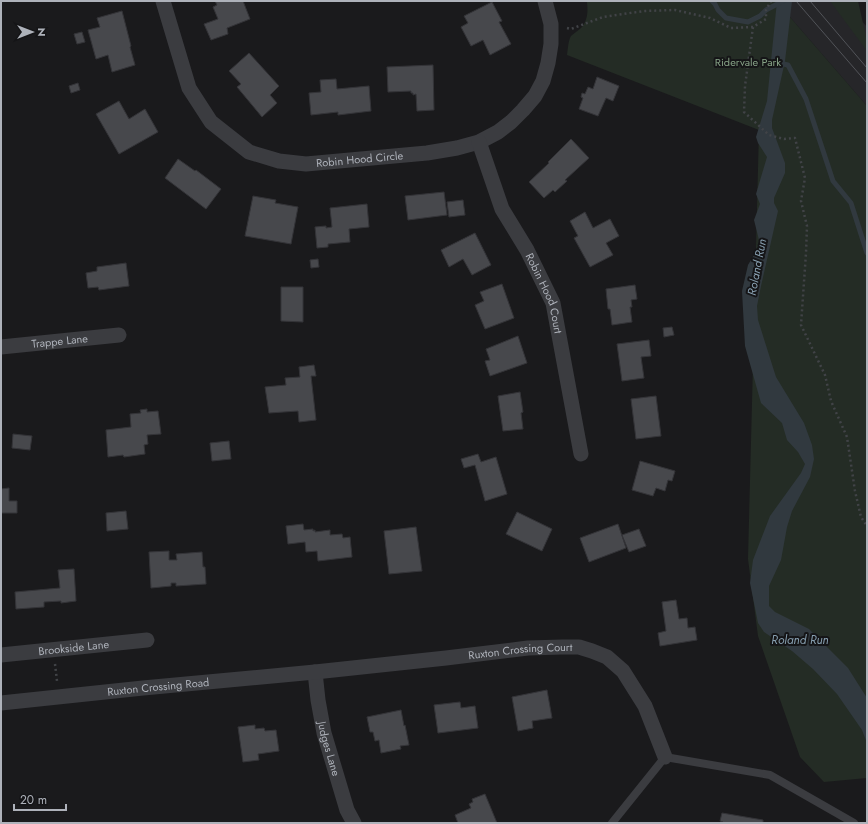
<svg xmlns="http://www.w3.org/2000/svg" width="868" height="824" font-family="Jost,sans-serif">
	<rect width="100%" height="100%" fill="#1a1a1c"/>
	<path fill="#262629" d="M776 1H844L867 27V106Z"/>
	<path fill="#242c25" d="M592 1H776L867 106V778L824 782 800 757 758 636 748 559 759 130 567 55C568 49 568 41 571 36 574 33 578 31 581 28 588 20 588 11 587 2Z
		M830 1H858L867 41V51Z"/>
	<path fill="#31393f" d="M777 1H792L785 61 772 120V128L785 163V173L774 198V203L778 211 761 286 757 306 758 320 776 377 804 423 812 445 814 459 810 477 792 511 787 527 781 560 769 586V606L775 612 809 629 848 668 867 698V743L862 730 837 694 813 669 792 651 764 632 758 623 750 583 753 560 770 516 801 473 805 464 798 452 787 440 782 423 761 403 745 346 742 291 748 265 757 250 759 240 754 220 760 204 756 194 767 157 758 143 756 137 767 101Z"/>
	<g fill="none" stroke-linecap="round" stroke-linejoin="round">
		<path stroke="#31393f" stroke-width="5" d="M712 1 715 4 718 10 726 18 748 22 760 16 766 10 783 1
			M779 63 788 65 806 99 833 181 851 203 867 253"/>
	</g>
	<path fill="#47484c" stroke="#343438" d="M215 1H243L250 19 227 28 228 34 211 40 204 24 218 19 213 7 217 5Z
		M492 2 502 21 499 22 511 44 490 55 483 40 471 46 461 27 468 23 464 16Z
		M122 11 131 46 130 47 135 65 112 72 108 55 96 59 88 30 100 27 97 18Z
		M82 32 85 42 77 44 74 34Z
		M249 53 279 86 270 95 277 103 262 117 237 87 241 84 229 71Z
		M433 65 434 110 417 111 416 94 413 95V93H411V91L388 92 387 67Z
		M597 77 619 86 613 101 606 98 598 116 579 109 583 98 581 97 582 93 585 94 588 87 593 89Z
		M336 79 337 89 369 86 371 111 338 115V112L311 115 309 93 321 92 320 80Z
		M78 83 80 90 71 93 69 86Z
		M119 101 129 119 145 109 158 132 119 154 96 114Z
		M571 139 589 158 565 180 567 181 555 192 553 190 544 198 529 182 549 163 548 162Z
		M178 159 195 171 196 170 221 189 206 209 165 178Z
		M444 192 447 215 408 220 405 196Z
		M253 196 276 200 275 203 298 207 291 244 245 236Z
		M463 200 465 215 449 217 447 202Z
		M367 204 369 227 349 229 350 242 328 244V247L317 248 315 227 326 226V228L332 227 330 208Z
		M585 212 593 228 610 219 619 236 606 243 613 255 590 267 574 238 578 236 570 221Z
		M475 233 491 265 472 275 463 259 449 267 441 250Z
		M318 259 319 267 311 268 310 260Z
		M126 263 129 286 99 290 98 287 88 288 86 273 97 271V267Z
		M502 284 514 318 485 329 475 305 484 301 480 292Z
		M635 285 637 299 631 300 632 307H630L632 322 612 325 610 309H608L606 289Z
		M281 287H303V322L281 321Z
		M672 327 674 335 664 337 663 328Z
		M518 336 527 363 490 376 485 361 490 360 486 349Z
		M649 340 651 356 641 357 644 378 622 381 617 344Z
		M314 365 316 376H311L316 420 299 422 298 411 269 413 265 387 286 385 285 378 300 377 299 367Z
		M520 392 523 412 521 413 523 429 503 431 498 396Z
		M656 396 661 436 636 439 631 399Z
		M147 409V412L158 411 161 434 147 435 148 444 144 445 145 454 124 457 123 455 108 457 106 430 131 427 130 414 141 413 140 410Z
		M13 434 32 436 30 450 12 448Z
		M229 441 231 459 212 461 210 443Z
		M478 454 481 462 496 457 507 494 485 501 475 465 464 468 461 459Z
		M640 461 675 471 672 481 668 480 665 491 656 488 653 496 632 490Z
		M9 488V501H17V513H1V489Z
		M126 511 128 529 107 531 106 513Z
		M517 512 552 529 542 551 506 534Z
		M303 524 304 530 313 529V531L315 530V532L330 530V535L342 534 343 538 350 537 352 557 318 561 317 551 306 552 305 542 288 544 286 526Z
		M618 524 626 548 589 562 580 538Z
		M416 527 422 571 389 574 384 531Z
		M639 529 646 546 629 552 622 535Z
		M169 551V560H177L176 554 202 552 203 567H205L206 584 176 586V583H171V586L151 588 149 552Z
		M74 569 76 601 61 603V601L44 602V607L16 609 15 592 60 588 58 570Z
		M676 600 679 619 687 618 688 628 695 627 697 640 660 646 658 633 666 631 662 602Z
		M547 690 552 718 532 721 533 728 518 731 512 697Z
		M460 702 461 708 475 706 478 728 438 733 434 705Z
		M401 710 404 726 405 725 409 745 400 746 401 749 381 753 379 740 375 741 373 732H370L367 717Z
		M255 725V729L264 728 265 731 276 730 279 751 258 754 259 760 243 762 238 727Z
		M485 794 497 823H458L455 815 471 808 469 804 473 802 472 799Z
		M722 813 763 820V823H723V822L720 821Z"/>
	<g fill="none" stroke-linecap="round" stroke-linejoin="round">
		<path stroke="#414347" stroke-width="2.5" stroke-dasharray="2 3" stroke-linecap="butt" d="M753 27 745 86 744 112 769 135 784 139 795 138 805 178 801 201 807 226 806 253 801 325 825 375 831 401 847 437 855 491 861 517 867 526
			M567 28 571 29 603 17 644 11 675 10 710 18 731 28 753 27 766 19V10L771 1
			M55 664 57 681"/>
		<path stroke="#3b3c40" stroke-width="8" d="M612 823 665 757 770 775 854 823"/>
		<g stroke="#3b3c40" stroke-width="15">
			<path id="s1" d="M163 1 189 88 211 122 249 152 279 161 306 164 427 153 457 148 479 142 498 132 511 122 523 110 535 96 543 81 548 63 551 44V24L545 1"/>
			<path id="s2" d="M479 142 502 209 527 250 553 303 581 454"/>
			<path id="s3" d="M1 347 119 335"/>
			<path id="s4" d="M1 655 147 640"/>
			<path id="s5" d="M315 672 318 700 324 733 347 810 354 823"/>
			<path id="s6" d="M1 703 143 688 315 672 446 658 528 648 562 647H579L592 651 607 657 623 671 645 706 665 757"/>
		</g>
		<path stroke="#525459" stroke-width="1" d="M796 1 867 83
			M810 1 867 68"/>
	</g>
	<g text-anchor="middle" stroke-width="4" stroke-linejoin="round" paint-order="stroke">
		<g font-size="11" fill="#87a387" stroke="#151517">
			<text x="748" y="66">Ridervale Park</text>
		</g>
		<g font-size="11" fill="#aeb2ba" stroke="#151517">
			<text dy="4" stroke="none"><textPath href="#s1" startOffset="292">Robin Hood Circle</textPath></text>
			<text dy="4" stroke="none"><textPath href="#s2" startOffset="166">Robin Hood Court</textPath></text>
			<text dy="4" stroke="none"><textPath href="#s3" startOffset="59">Trappe Lane</textPath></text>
			<text dy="4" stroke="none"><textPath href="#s4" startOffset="73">Brookside Lane</textPath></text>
			<text dy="4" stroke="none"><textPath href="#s6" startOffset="522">Ruxton Crossing Court</textPath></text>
			<text dy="4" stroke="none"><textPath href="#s6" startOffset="158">Ruxton Crossing Road</textPath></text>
			<text dy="4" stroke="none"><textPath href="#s5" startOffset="78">Judges Lane</textPath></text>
		</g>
		<g font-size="12" font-style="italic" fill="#88a0b1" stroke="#151517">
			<text transform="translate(757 267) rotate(-79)" y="4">Roland Run</text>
			<text x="800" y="644">Roland Run</text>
		</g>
	</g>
	<rect width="868" height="824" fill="none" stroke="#aeb2ba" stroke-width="4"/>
	<g transform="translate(32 32) rotate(90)" stroke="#151517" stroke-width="3" paint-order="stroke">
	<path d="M0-3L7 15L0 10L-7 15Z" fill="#aeb2ba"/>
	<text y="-6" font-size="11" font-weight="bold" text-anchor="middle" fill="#aeb2ba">N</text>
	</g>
	<path d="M14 804v6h52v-6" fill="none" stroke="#aeb2ba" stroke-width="2"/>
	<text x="20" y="804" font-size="12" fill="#aeb2ba" stroke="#151517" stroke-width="3" paint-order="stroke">20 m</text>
</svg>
